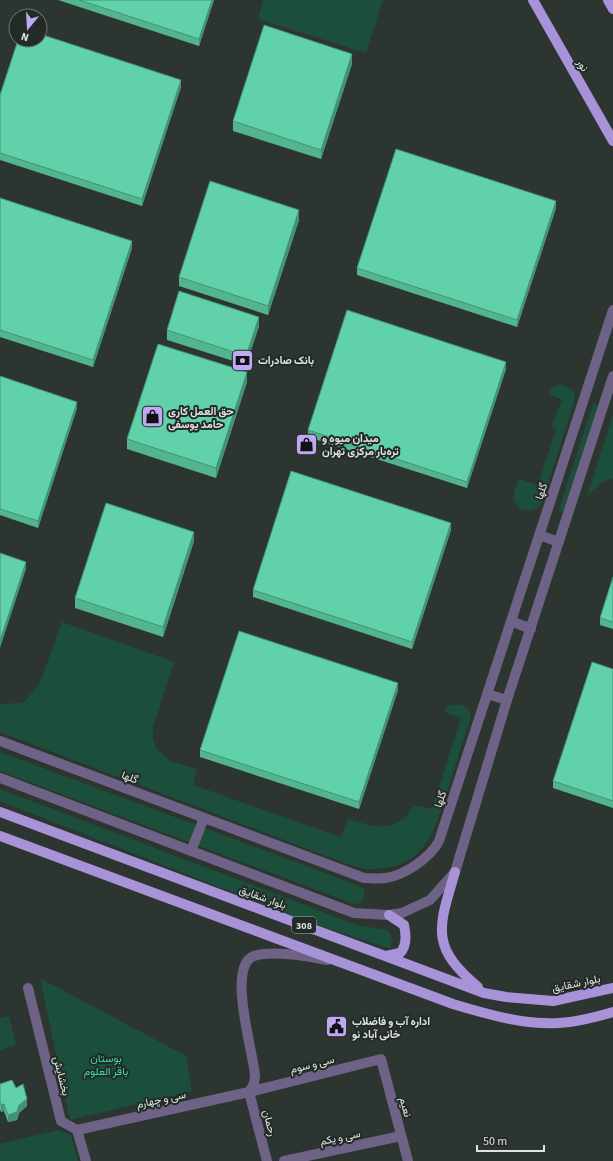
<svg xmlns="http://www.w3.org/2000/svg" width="613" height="1161" font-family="'Source Sans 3',Vazirmatn,sans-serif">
	<rect width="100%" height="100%" fill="#2d3531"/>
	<path fill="#1c4e3c" d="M263 0H383L366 53 258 19Z
		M560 384 573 390 575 397 573 405 542 503C535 513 518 514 514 500 512 493 517 485 519 479L538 485 556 430 551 427 562 400 549 394 552 387Z
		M593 404H596L598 406 565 511 561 512 559 509Z
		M613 415V479L604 481 587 496Z
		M62 622 174 662 153 727V739L157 749 172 762 197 769 193 785 341 837 348 819C377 828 396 834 414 805L432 809 461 718 444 712 448 706C459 703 467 704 471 716 463 740 456 764 448 789 434 833 424 870 369 869 360 869 350 864 342 862L0 732V704L23 703 39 685Z
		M0 752 360 886 364 890V899L360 903 354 904 0 771Z
		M0 789 357 925 388 930 392 939 391 949 303 920 0 801Z
		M40 978 186 1056 192 1091 70 1120Z
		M9 1016 16 1045 0 1050V1018Z
		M58 1130 71 1135 78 1161H0V1144Z"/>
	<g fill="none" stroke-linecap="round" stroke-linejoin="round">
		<path stroke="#6e6386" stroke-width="10" d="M539 535 559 542
			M511 621 531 629
			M487 694 507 700
			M0 741 364 878C371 878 379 879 386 878 405 875 430 858 439 841L613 310
			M0 778 354 913 389 915 402 913 430 900 455 872 507 700 613 376
			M191 851 204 818
			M28 988 61 1121 77 1130 86 1161
			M249 1092 254 1084 255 1076C254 1054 226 966 254 956 273 950 307 956 327 960
			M249 1092 267 1161
			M77 1130 249 1092 381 1059 408 1161
			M284 1161 401 1136"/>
		<path stroke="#a892d8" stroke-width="10" d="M533 0 613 141
			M608 0 613 9
			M0 812 484 993 506 997 553 1001 613 988
			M0 836 453 1004C487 1014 523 1025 559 1023 577 1022 596 1017 613 1012
			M455 872C439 927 429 946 478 987
			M386 956 400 953C407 946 406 934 404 925L389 915"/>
	</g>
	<path fill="#53b490" d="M58 0H214L199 46Z
		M352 64 321 159 233 131V121Z
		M181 87 142 206 0 160V95Z
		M0 198 132 248 93 367 0 337Z
		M556 208 517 327 357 275V268Z
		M299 220 268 315 179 286V277Z
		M259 326 246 365 167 340V330Z
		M506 369 467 488 308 437V430Z
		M0 376 77 408 38 528 0 515Z
		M247 382 216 478 127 449V439Z
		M451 530 412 649 253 597V590Z
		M194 541 163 637 75 608V598Z
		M613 577V629L600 625V618Z
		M613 669V808L553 788V781Z
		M398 690 359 809 200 757V750Z
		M0 1084 27 1106 19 1113 17 1120 8 1122 4 1111 1 1112 0 1110Z"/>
	<path fill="#439276" d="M212 0H214L199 46V39Z
		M352 54V64L321 159V150Z
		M181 80V87L142 206V199Z
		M556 201V208L517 327V320Z
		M299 210V220L268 315V306Z
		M132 241V248L93 367V360Z
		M259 317V326L246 365V356Z
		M506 362V369L467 488V482Z
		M247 372V382L216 478V468Z
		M77 402V408L38 528V521Z
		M451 523V530L412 649V642Z
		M194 532V541L163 637V627Z
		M26 562V569L0 648V641Z
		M398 683V690L359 809V802Z
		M27 1099V1106L19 1113 17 1120 8 1122V1115Z
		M4 1104V1111L1 1112V1105Z"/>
	<path fill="#60d1a8" stroke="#439276" d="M79 0H212L199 39Z
		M264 25 352 54 321 150 233 121Z
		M40 34 181 80 142 199 0 153V95L18 40H40Z
		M396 149 556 201 517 320 357 268Z
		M210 181 299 210 268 306 179 277Z
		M0 198 132 241 93 360 0 330Z
		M179 291 259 317 246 356 167 330Z
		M347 310 506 362 467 482 308 430Z
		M158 344 247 372 216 468 127 439Z
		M0 376 77 402 38 521 0 509Z
		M291 471 451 523 412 642 253 590Z
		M106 503 194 532 163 627 75 598Z
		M0 553 26 562 0 641Z
		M613 577V622L600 618Z
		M239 631 398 683 359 802 200 750Z
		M592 662 613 669V801L553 781Z
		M12 1080 16 1088 23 1084 27 1099 19 1105 17 1112 8 1115 4 1104 1 1105 0 1102V1084Z"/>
	<defs>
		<symbol id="bank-square" viewBox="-11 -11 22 22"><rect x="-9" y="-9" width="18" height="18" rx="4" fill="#c0a8f4" stroke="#232b27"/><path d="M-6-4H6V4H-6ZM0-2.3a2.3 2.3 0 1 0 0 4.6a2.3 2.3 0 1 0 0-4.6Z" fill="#111"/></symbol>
		<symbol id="shop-square" viewBox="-11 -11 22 22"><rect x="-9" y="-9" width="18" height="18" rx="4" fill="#c0a8f4" stroke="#232b27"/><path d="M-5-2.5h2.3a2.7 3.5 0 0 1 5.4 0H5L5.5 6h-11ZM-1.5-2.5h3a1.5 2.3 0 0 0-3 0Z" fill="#111"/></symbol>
		<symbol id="civic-square" viewBox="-11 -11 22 22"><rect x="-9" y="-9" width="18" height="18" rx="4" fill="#c0a8f4" stroke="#232b27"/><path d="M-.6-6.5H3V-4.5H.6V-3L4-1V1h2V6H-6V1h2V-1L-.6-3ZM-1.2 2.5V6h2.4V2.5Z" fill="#111"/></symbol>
	</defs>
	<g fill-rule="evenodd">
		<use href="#bank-square" x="230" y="348" width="25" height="25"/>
		<use href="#shop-square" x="140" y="404" width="25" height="25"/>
		<use href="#shop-square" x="294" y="432" width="25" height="25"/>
		<use href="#civic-square" x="324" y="1014" width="25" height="25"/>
	</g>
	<g text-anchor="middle" stroke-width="4" stroke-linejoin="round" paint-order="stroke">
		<rect fill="#232b27" stroke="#a6aca9" stroke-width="1" x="292" y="917" width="24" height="16" rx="3"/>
		<g font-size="10" font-weight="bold" fill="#dee3e1">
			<text x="304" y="929">308</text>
		</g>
		<g font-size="11" fill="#dee3e1" stroke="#232b27">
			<text transform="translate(583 65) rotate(60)" y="4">نور</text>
			<text transform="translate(541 491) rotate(-72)" y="4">گلها</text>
			<text transform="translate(130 777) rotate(21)" y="4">گلها</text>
			<text transform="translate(440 799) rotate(-72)" y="4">گلها</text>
			<text transform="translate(263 897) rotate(20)" y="4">بلوار شقایق</text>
			<text transform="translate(576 983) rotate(-12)" y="4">بلوار شقایق</text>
			<text transform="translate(312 1064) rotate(-14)" y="4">سی و سوم</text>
			<text transform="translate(62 1076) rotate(76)" y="4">بخشایش</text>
			<text transform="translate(161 1099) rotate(-12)" y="4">سی و چهارم</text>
			<text transform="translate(406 1107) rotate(75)" y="4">نعیم</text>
			<text transform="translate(270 1123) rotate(76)" y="4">رحمان</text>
			<text transform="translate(340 1137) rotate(-12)" y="4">سی و یکم</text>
		</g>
		<g font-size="11" font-weight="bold" fill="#dee3e1" stroke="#232b27" text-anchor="start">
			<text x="258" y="364">بانک صادرات</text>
			<text x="168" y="415">حق العمل کاری<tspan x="168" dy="13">حامد یوسفی</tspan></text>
			<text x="322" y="442">میدان میوه و<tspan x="322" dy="13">تره‌بار مرکزی تهران</tspan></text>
			<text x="352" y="1025">اداره آب و فاضلاب<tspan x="352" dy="13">خانی آباد نو</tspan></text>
		</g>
		<g font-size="11" fill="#3adda9" stroke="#232b27">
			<text x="106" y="1062">بوستان<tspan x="106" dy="13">باقر العلوم</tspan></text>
		</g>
	</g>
	<g transform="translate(28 28) rotate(198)"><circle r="19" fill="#232b27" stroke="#6e7571"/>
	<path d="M0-3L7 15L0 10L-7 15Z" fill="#c0a8f4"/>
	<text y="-6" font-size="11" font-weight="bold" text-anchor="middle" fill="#dee3e1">N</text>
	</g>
	<path d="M477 1145v6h67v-6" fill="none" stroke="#dee3e1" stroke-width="2"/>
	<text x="483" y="1145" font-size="12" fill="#dee3e1" stroke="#232b27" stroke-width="3" paint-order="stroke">50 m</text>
</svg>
